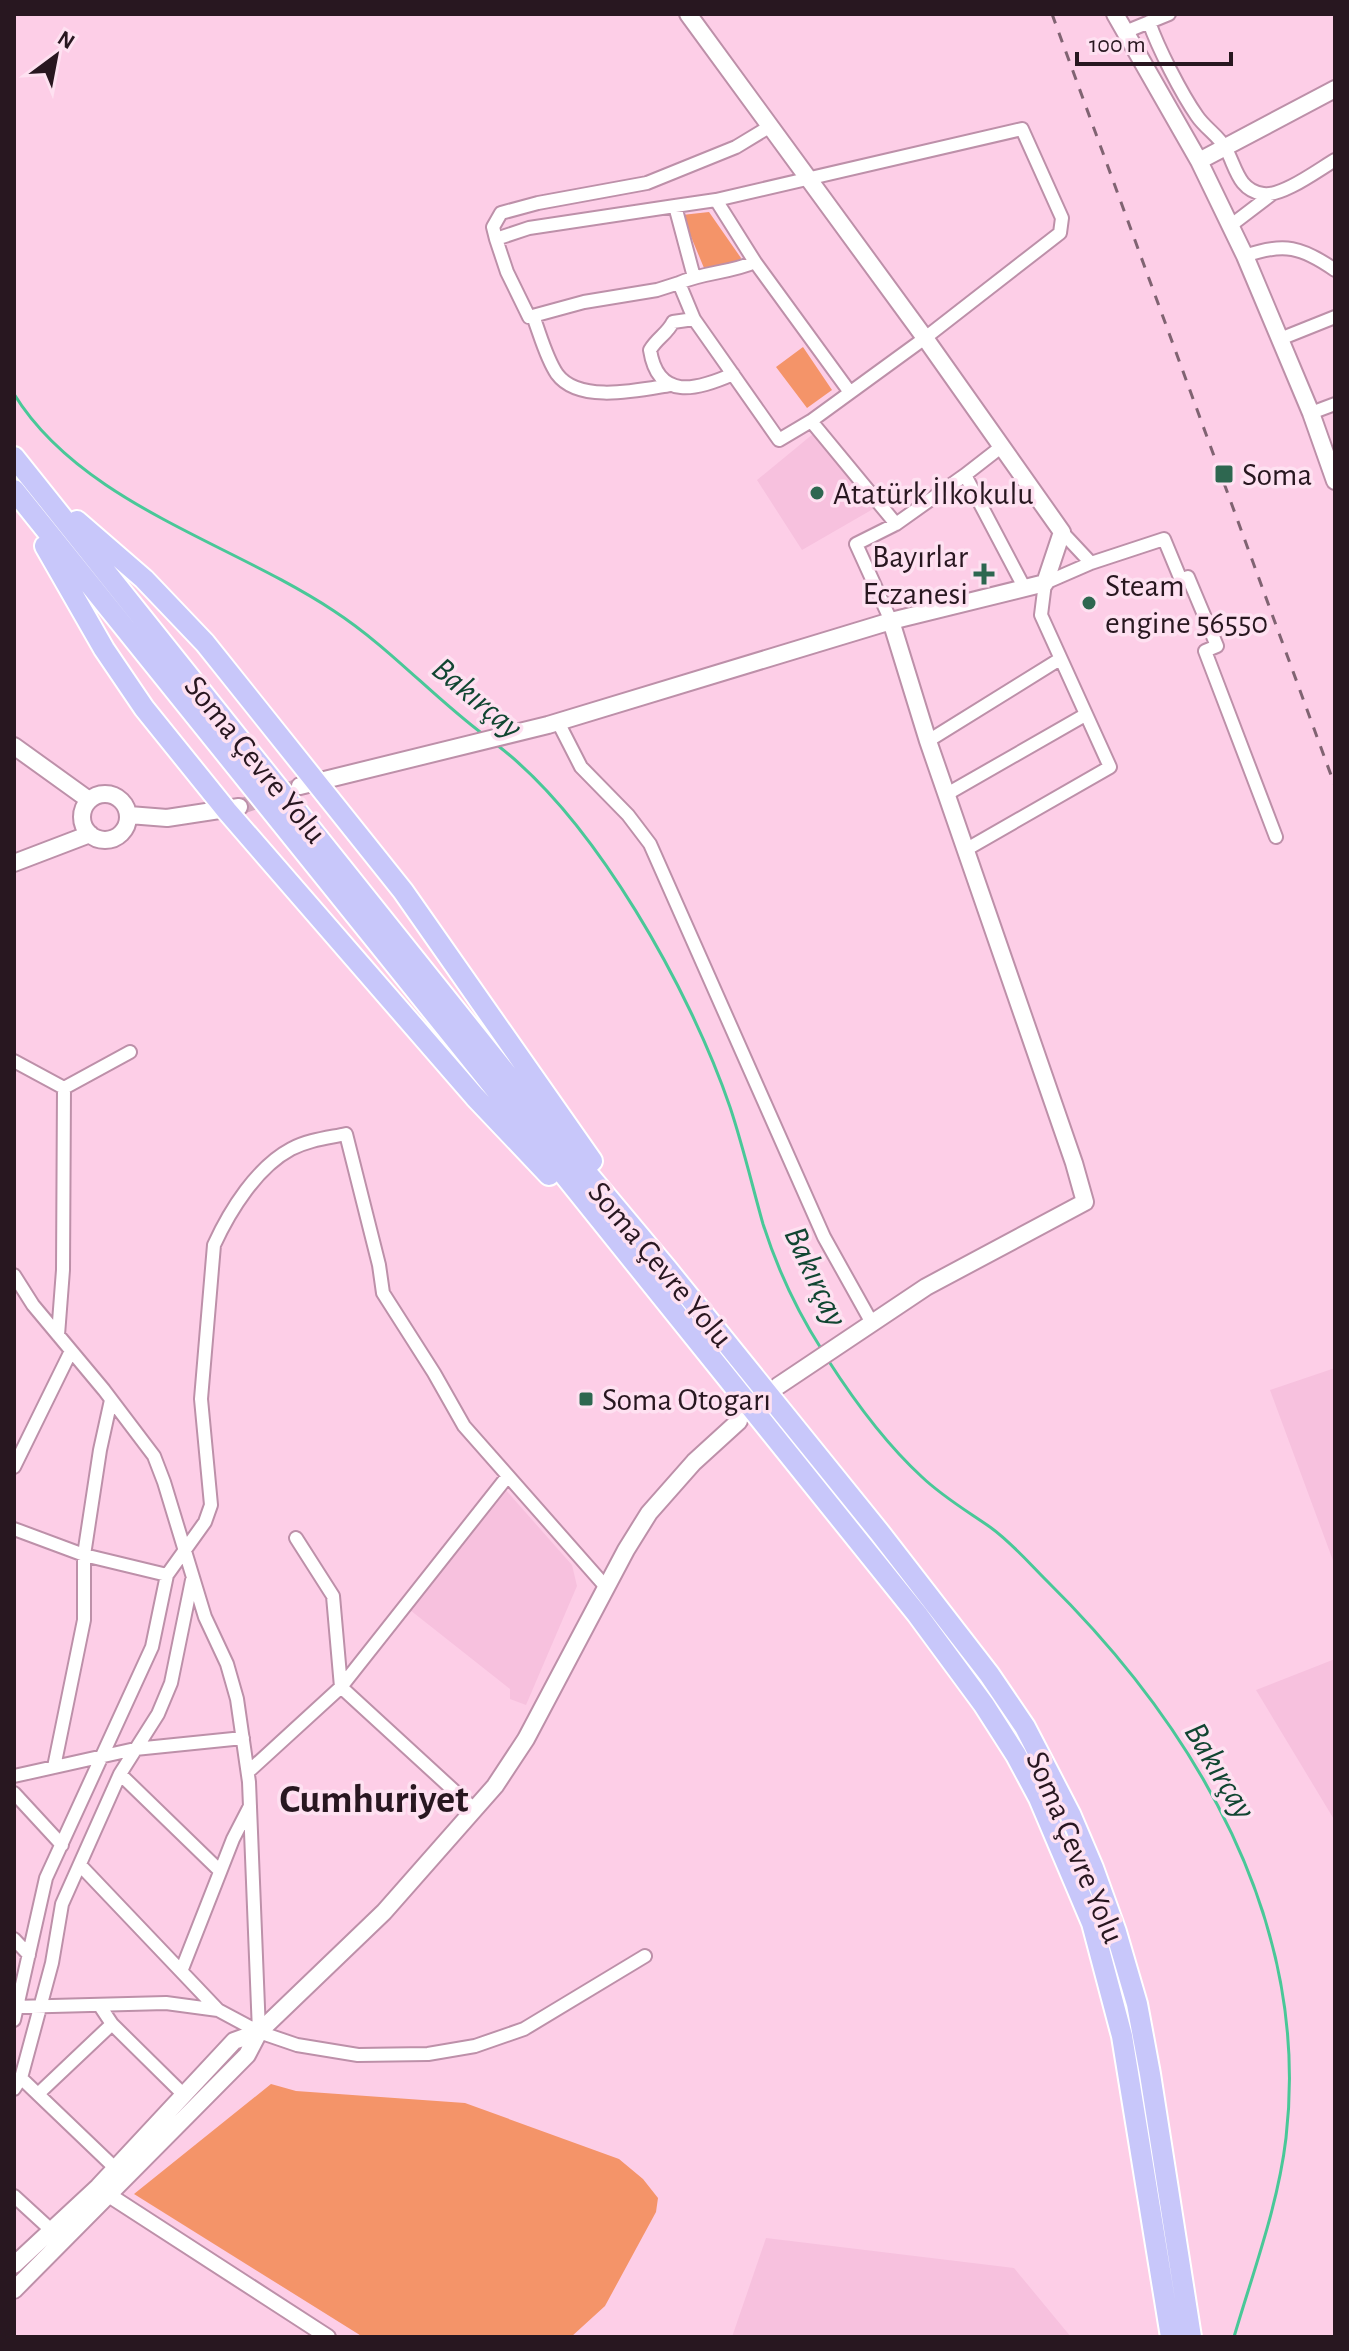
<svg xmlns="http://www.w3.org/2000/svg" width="1349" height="2351" font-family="'Alegreya Sans',sans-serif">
	<rect width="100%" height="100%" fill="#fdcee7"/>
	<path fill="#f7c1de" d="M819 429 880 505 802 550 757 480Z
		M1335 1368V1566L1270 1390Z
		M504 1488 572 1565 577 1586 526 1705 510 1699V1689L410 1610Z
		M1335 1659V1821L1256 1690Z
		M766 2238 1014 2268 1071 2337H732Z"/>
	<path fill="#f49469" d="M709 212 741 258 738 265 704 268 682 215Z
		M803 347 832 390 807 408 776 367Z
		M271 2084 296 2091 465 2103 619 2159 643 2179 658 2198 656 2212 605 2306 571 2337H363L134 2194Z"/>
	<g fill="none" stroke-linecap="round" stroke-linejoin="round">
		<path stroke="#49c898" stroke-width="3" d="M14 394C81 503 230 542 334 611 389 647 432 696 484 735
			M497 745C596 821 690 990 730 1107 743 1146 752 1185 763 1224 777 1268 797 1311 822 1350
			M828 1360C855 1402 885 1443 922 1477 943 1497 967 1511 990 1527 1011 1542 1029 1563 1047 1581 1196 1728 1311 1922 1286 2138 1278 2206 1253 2272 1234 2337"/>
		<path stroke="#d2a9bf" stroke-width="16" stroke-dasharray="16 8" stroke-linecap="butt" d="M239 807 300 786"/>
		<defs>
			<path id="minor" d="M1149 22C1158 48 1181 93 1197 116 1205 128 1219 136 1226 149 1236 167 1238 190 1263 194 1282 197 1318 170 1335 160
				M1125 32 1169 14
				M675 206 529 228 496 239 507 272 529 317 584 302 657 290 679 283
				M1230 226 1272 194
				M496 239 493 227 501 213 538 203 647 183 736 147 769 127
				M1245 256C1284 242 1302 247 1335 270
				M755 262 716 200 1022 129 1062 218 1060 233 925 338 811 421 896 524
				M694 277 675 206 716 200
				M533 316C540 334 546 358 557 374 579 404 639 390 670 385
				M694 319 673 322C667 334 657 338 650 350 658 401 697 390 733 374
				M1280 339 1335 317
				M1311 413 1335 404
				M811 421 779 440 694 319 679 283C704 272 730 273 755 262L849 391
				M1001 447 965 475 1024 587
				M1091 563 1164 539 1181 580 1188 577 1217 646 1205 651 1276 837
				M891 621 856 544 896 524 965 475
				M558 722 581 767 628 815 650 844 824 1237 872 1323
				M928 741 1060 659
				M947 794 1085 715
				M967 849 1110 767 1041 615 1045 583 1091 563 1062 532
				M14 1061 64 1088 130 1052
				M14 1275 33 1305 104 1390 154 1456 164 1482 205 1617 227 1664 237 1699 249 1782 259 2032
				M58 1335 63 1270 64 1088
				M14 1467 71 1351
				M14 1529 84 1555 167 1575
				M296 1538 333 1596 341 1687 474 1809
				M54 1767 84 1620V1555L100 1450 111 1400
				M248 1772 341 1687 507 1477
				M120 1774 220 1871
				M14 1776 135 1749 243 1738
				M14 1793 62 1845
				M80 1865 218 2010
				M14 1939 29 1955
				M182 1969 233 1839 250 1806
				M100 2006 112 2024 184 2095
				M14 2007 166 2003 218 2010 259 2032 297 2045 358 2055 428 2054 475 2046 524 2029 645 1956
				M14 2020 46 1878 152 1647 167 1575 205 1522 211 1505 201 1399 214 1245C230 1210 257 1167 291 1149 308 1140 327 1138 346 1134L379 1265 383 1293 434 1373 464 1426 606 1587
				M21 2078 115 2168
				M14 2089 21 2078 52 1963 62 1904 120 1774 158 1714 171 1683 192 1580
				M38 2094 112 2024
				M14 2196 50 2229"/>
			<path id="tertiary" d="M101 2190 328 2337"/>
			<path id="secondary" d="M1115 14 1199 161 1245 256 1311 413 1335 481
				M1199 161 1335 89
				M14 746 89 800
				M300 786 548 725 891 621 1045 583 1062 532 925 338 688 14
				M82 817a23 23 0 1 1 46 0a23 23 0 1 1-46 0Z
				M129 815 167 818 239 807
				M14 863 90 834
				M778 1386 926 1287 1085 1202 1074 1163 928 741 891 621
				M14 2265 98 2187 234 2041 259 2032
				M14 2290 247 2055 259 2032 384 1912 495 1786 526 1739 626 1550 649 1513 694 1462 739 1421"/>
			<path id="trunk" d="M14 457 560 1141 667 1269 880 1533 989 1674 1025 1727 1070 1814 1093 1868 1116 1932 1137 2004 1150 2074 1191 2337
				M14 490 917 1614 984 1705 1016 1755 1039 1798 1092 1923 1122 2036 1171 2337
				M77 521 144 579 205 643 403 891 592 1161
				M45 546 104 649 144 708 227 811 475 1097 549 1175"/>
		</defs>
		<use href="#minor" stroke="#bd90a9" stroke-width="16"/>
		<use href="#tertiary" stroke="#bd90a9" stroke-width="18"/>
		<use href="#secondary" stroke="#bd90a9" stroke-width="20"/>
		<use href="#trunk" stroke="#fff" stroke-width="24"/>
		<use href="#minor" stroke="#fff" stroke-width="12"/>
		<use href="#tertiary" stroke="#fff" stroke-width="14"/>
		<use href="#secondary" stroke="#fff" stroke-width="16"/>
		<use href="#trunk" stroke="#c8c7fa" stroke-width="20"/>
		<path stroke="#806372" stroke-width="3" stroke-dasharray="10 10" stroke-linecap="butt" d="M1052 14 1335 786"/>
	</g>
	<g fill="#2e6750" stroke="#fee1f1" stroke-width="3">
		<rect x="1214" y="464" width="20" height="20" rx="4"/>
		<circle cx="817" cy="493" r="8"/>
		<path d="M980 562h8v8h8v8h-8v8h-8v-8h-8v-8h8z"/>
		<circle cx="1089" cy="603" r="8"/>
		<rect x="578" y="1391" width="16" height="16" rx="4"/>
	</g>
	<g text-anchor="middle" stroke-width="7" stroke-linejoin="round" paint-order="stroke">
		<g font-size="32" fill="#281720" stroke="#fee1f1" text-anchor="start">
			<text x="1242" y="485">Soma</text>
			<text x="833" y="504">Atatürk İlkokulu</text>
			<text x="968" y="567" text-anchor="end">Bayırlar<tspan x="968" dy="37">Eczanesi</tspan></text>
			<text x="1105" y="596">Steam<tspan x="1105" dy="37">engine 56550</tspan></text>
			<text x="602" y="1410">Soma Otogarı</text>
		</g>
		<g font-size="32" fill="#281720" stroke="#fee1f1">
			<text transform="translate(256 759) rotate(51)" y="11">Soma Çevre Yolu</text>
			<text transform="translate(661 1264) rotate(50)" y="11">Soma Çevre Yolu</text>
			<text transform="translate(1076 1847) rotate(67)" y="11">Soma Çevre Yolu</text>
		</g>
		<g font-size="34" font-style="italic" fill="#114632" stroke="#fee1f1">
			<text transform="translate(478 697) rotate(40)" y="12">Bakırçay</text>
			<text transform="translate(817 1276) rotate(65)" y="12">Bakırçay</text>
			<text transform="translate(1221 1770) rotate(59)" y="12">Bakırçay</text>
		</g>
		<g font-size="40" font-weight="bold" fill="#281720" stroke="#fee1f1">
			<text x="374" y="1812">Cumhuriyet</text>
		</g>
	</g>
	<rect width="1349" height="2351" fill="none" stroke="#281720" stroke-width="32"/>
	<g transform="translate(56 56) rotate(32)" stroke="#fee1f1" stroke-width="6" paint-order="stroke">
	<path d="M0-6L14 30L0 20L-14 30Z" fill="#281720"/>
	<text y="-12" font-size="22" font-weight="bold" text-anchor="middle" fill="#281720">N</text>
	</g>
	<path d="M1077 52v12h154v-12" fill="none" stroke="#281720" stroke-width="4"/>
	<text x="1089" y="52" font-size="24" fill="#281720" stroke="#fee1f1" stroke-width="6" paint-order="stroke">100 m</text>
</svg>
